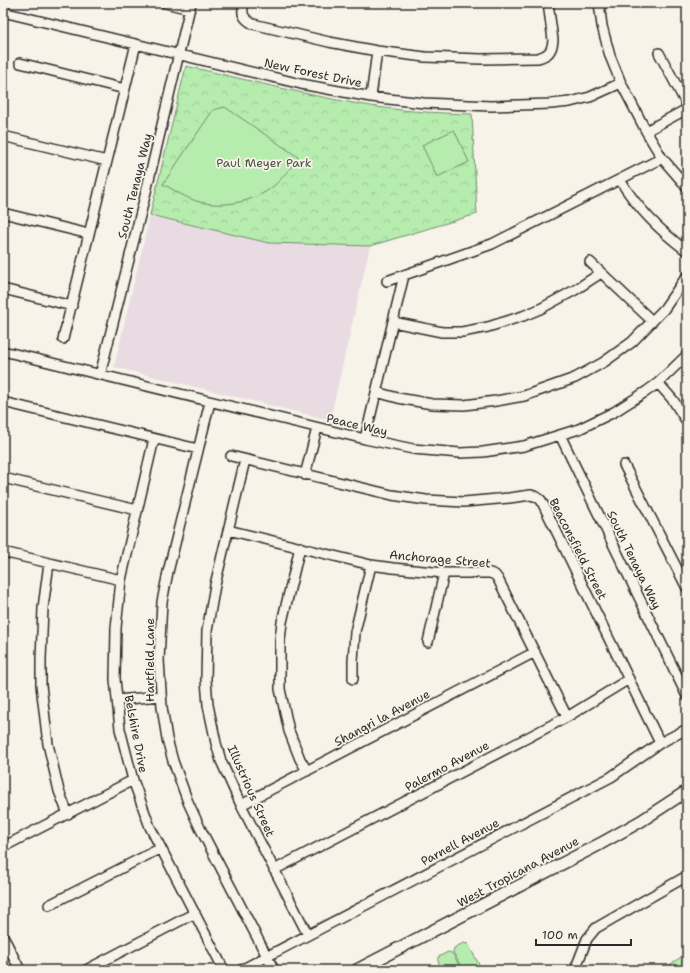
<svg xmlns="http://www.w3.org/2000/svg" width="690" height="973" font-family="'Shantell Sans',sans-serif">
	<defs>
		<pattern id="grass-dots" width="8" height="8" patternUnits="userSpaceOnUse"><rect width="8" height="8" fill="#b6ecae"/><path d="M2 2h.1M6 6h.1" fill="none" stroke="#9dcb96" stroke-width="1.8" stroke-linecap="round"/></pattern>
		<pattern id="forest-crowns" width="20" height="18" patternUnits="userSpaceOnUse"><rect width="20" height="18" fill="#b6ecae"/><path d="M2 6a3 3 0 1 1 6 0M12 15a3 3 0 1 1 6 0" fill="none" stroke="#9dcb96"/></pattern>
	</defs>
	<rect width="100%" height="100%" fill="#f7f3e8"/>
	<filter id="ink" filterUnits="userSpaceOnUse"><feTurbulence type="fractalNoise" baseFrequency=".025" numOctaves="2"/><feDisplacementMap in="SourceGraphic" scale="8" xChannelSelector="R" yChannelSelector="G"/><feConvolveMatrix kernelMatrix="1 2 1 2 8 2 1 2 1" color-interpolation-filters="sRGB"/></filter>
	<g filter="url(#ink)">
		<path fill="#e8dce2" d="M150 215 269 243 370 246 330 420 114 367Z"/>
		<path fill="url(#grass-dots)" stroke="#708c6c" d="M687 953V970H662Z"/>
		<path fill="url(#forest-crowns)" stroke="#708c6c" d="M186 66C244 79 301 94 359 104 397 111 434 113 472 114L477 214 370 246 269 243 150 215Z"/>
		<path fill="#b6ecae" stroke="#708c6c" d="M225 107 298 157C292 166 286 174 279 181 259 202 223 209 196 201 184 197 174 190 163 184L213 110Z
			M454 130 469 162 437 177 422 145Z
			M463 943 468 944 481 968V970H463L453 952 454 948Z
			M448 952 452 953 462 970H442L438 961V957Z"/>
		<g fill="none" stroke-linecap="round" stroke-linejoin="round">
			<defs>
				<path id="minor" d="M165 3 190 9
					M244 3C241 14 243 18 253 24L329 42 377 51 425 57 481 59 538 58C548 55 552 52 553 40L548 3
					M599 3 602 26 610 56 621 83 646 131 662 158 687 187
					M3 12 301 84 371 97 424 103 491 106 551 104 570 102 590 97 621 83
					M659 53 687 105
					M20 63 125 89
					M371 97 377 51
					M646 131 687 109
					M3 136 107 161
					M620 180C637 208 660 231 687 251
					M3 213 89 234
					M590 262 652 321
					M387 281 492 244 662 158
					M3 289 72 306
					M393 322 442 332H462L488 327 523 316 540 309 575 290 601 273
					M63 339 136 44
					M3 351 365 439 413 449 460 453 483 452 524 446 579 429 614 412 647 391 658 383 687 355
					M100 375 146 192 191 3
					M658 383 673 400 687 422
					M376 392 398 398 432 404 464 405 496 401 524 396 575 378 604 362 632 342 664 309 687 276
					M3 402 198 449
					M210 402 168 572 162 602 159 660 162 707 167 739 173 761 188 802 200 828 274 970
					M560 435 687 696
					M154 439 121 580 116 628 115 679 120 729 133 780 150 827 224 970
					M365 439 404 275
					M231 456 392 495 426 500 464 502 509 498 531 495 537 497 541 500 660 743
					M245 460 215 585 207 631 206 680 208 705 216 743 221 761 241 805 308 935
					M624 465 687 588
					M305 475 317 428
					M3 478 137 510
					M228 530 371 565 393 568 444 573H490L495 575 498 579 567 717
					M300 547 282 622 280 640V689L289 731 300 759 307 771
					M3 552 121 580
					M49 563 43 608 41 659V685L48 744 59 791 68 814
					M428 642 444 573
					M353 679V661L355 632 371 565
					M117 700 161 696
					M241 805 535 652
					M3 847 133 780
					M274 870 567 717 629 679
					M49 905 161 848
					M3 936 20 970
					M86 970 195 913
					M241 970 611 777 660 743 687 729
					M575 970 587 939 596 928 687 876"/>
				<path id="major" d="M357 970 600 844 641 821 687 791"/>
			</defs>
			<use href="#minor" stroke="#2b2b2b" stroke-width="12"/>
			<use href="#major" stroke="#2b2b2b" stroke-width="14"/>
			<use href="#minor" stroke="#f7f3e8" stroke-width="9"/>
			<use href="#major" stroke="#f7f3e8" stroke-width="11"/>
		</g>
	</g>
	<g text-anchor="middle" stroke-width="3.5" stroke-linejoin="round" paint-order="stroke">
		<g font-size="12" fill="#2b2b2b" stroke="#f7f3e8">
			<text transform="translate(313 73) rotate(12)" y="4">New Forest Drive</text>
			<text transform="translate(135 186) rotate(-76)" y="4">South Tenaya Way</text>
			<text transform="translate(357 425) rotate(13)" y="4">Peace Way</text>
			<text transform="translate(578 549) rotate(63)" y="4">Beaconsfield Street</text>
			<text transform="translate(440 559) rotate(5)" y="4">Anchorage Street</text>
			<text transform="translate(634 560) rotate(64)" y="4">South Tenaya Way</text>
			<text transform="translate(150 660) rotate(-90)" y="4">Hartfield Lane</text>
			<text transform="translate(382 718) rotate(-28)" y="4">Shangri la Avenue</text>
			<text transform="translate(136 734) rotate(79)" y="4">Belshire Drive</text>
			<text transform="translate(447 766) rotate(-28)" y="4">Palermo Avenue</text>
			<text transform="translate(251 791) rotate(66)" y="4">Illustrious Street</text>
			<text transform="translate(460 842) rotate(-28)" y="4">Parnell Avenue</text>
			<text transform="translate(518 872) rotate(-28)" y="4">West Tropicana Avenue</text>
		</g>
		<g font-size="12" fill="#475245" stroke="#f7f3e8">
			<text x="264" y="167">Paul Meyer Park</text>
		</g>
	</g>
	<rect width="690" height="973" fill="none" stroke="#f7f3e8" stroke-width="16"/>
	<rect x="8" y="8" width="674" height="957" fill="none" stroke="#2b2b2b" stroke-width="1.5" filter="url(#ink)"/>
	<path d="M536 939v6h95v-6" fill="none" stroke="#2b2b2b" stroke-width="2"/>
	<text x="542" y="939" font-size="12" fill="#2b2b2b" stroke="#f7f3e8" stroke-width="3" paint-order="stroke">100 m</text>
</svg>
